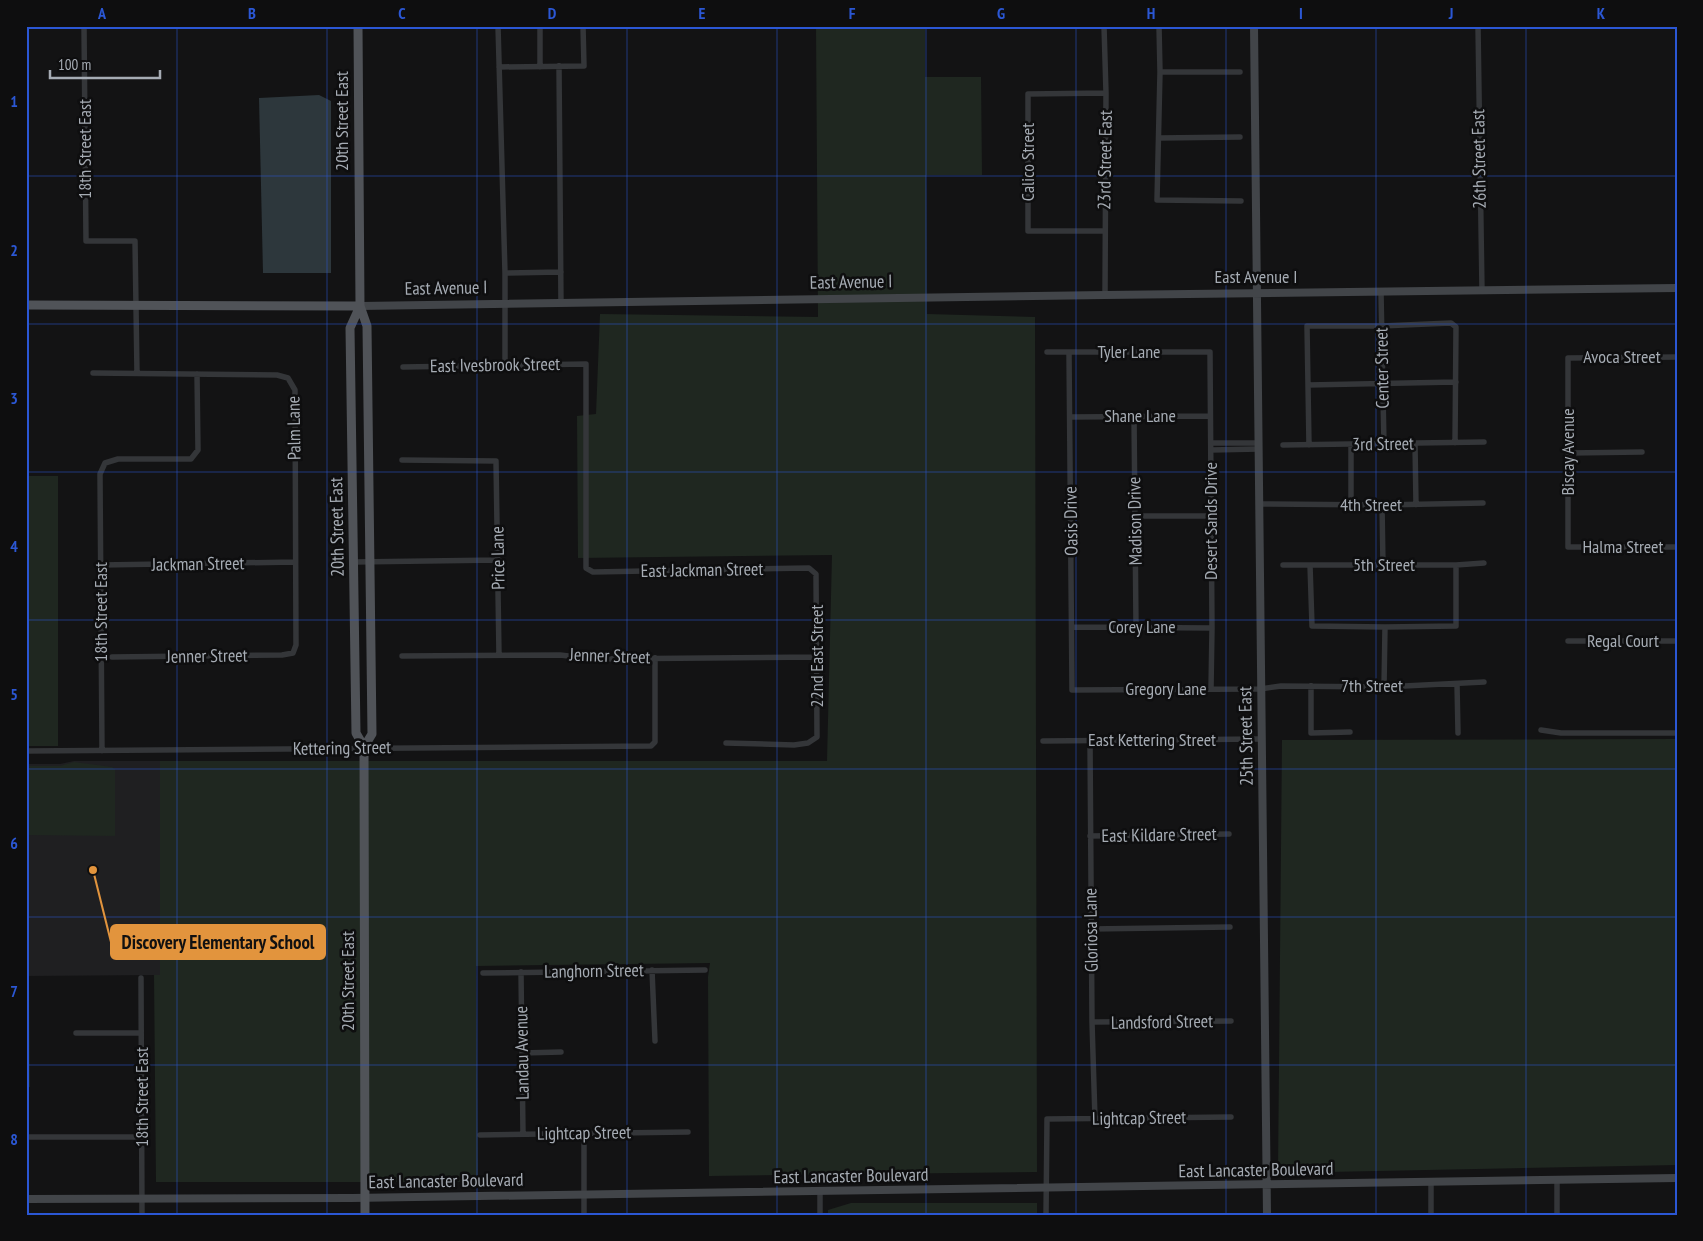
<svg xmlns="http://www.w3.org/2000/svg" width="1703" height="1241" font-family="'PT Sans Narrow',sans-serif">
	<rect width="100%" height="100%" fill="#131314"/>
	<path fill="#1f1f21" d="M74 761H160V975L26 976V764H60Z"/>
	<path fill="#1f2720" d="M816 26H925V77H981L982 175H926L927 314 1035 317 1037 1172 709 1176 708 977 710 963 476 966 478 1182H156L154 975H160V761H827L832 555 578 558 577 416 596 414 600 314 818 317Z
		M26 476H58V746H26Z
		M1677 739V1165L1278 1173 1282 740Z
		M74 762 112 767 115 769V836L26 835V766H60Z
		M26 977H29L30 1087H26Z
		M851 1203H1037V1215H828V1210Z"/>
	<path fill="#2d373c" d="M319 95 331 101V273H263L259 98Z"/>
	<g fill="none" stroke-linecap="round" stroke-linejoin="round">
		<path stroke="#343639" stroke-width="5.5" d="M84 26 86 241H135L137 373
			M498 26 505 273V365
			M1104 26 1106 93 1105 295
			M1159 26 1160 72 1157 200 1241 201
			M1478 26 1482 291
			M559 66 561 304
			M499 67 584 66 583 26
			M540 67V26
			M1160 72H1240
			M1159 138 1240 137
			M1104 231H1028V94L1106 93
			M505 273 561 272
			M1381 292 1384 445
			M1047 352H1210L1212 628 1211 689
			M1069 352 1072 690 1260 689 1281 686 1384 687 1484 682
			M1677 357 1568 358V547H1677
			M403 367 586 364V568L593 572 809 568 816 574 817 737 808 743 794 745 726 743
			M93 373 277 375 288 378 295 390 296 645 293 653 282 655 112 657
			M1308 385 1456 382
			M1134 416 1136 626
			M1070 417 1210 416
			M1211 443H1259
			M1415 444 1416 505
			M1283 445 1484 442
			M1309 445 1307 326H1381L1451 323 1456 327 1455 443
			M1351 445V505
			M1211 450 1259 449
			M1569 453 1642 452
			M402 460 496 461 499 655
			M1260 504 1382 505 1483 503
			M1382 505 1383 565
			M1134 516H1211
			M354 562 499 560
			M101 565 295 562
			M1283 565H1456L1484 563
			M1310 565 1312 626 1385 627 1456 626V565
			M1072 627 1212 628
			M1568 641H1677
			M402 656 560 655 595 659 817 657
			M1457 684 1458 733
			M1311 686V733L1350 732
			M1384 687 1385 627
			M1541 730 1561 733H1677
			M1090 740 1092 1022 1095 1119
			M1043 741 1261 739
			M26 751 651 746 655 742V658
			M102 751 100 474 105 463 118 459H191L198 450 197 374
			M1090 836 1229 834
			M1091 929 1230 927
			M652 970 655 1041
			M521 972 523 1134
			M483 973 705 970
			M141 978 142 1215
			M1092 1022 1231 1021
			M76 1033H141
			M522 1053 561 1052
			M584 1133V1215
			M480 1135 688 1132
			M26 1137H142
			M1557 1179V1215
			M820 1191V1215
			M1046 1215 1047 1119 1231 1117
			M1431 1215V1183"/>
		<path stroke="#424549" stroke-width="8" d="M1254 26 1267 1215
			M360 306 1105 295 1677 288
			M26 1199 352 1198 1677 1178"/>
		<path stroke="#505358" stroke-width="9" d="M358 26 360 306 367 326 372 734 364 747
			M26 305 360 306
			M360 306 350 328 356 733 364 747 365 1215"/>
	</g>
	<path fill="none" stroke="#2b57d4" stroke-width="1" stroke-opacity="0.55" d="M177 26V1215M327 26V1215M477 26V1215M627 26V1215M777 26V1215M926 26V1215M1076 26V1215M1226 26V1215M1376 26V1215M1526 26V1215M26 176H1677M26 324H1677M26 472H1677M26 620H1677M26 769H1677M26 917H1677M26 1065H1677"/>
	<g text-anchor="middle" stroke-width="5" stroke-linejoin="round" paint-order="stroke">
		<g font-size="18" fill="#a6acb4" stroke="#0e0e0f">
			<text transform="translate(342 121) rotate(-90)" y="6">20th Street East</text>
			<text transform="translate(85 149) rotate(-90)" y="6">18th Street East</text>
			<text transform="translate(1479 159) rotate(-91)" y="6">26th Street East</text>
			<text transform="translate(1105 160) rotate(-89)" y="6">23rd Street East</text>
			<text transform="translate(1028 162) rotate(-90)" y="6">Calico Street</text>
			<text x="1256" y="283">East Avenue I</text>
			<text transform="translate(851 282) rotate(-1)" y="6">East Avenue I</text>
			<text transform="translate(446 288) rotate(-1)" y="6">East Avenue I</text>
			<text x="1129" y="358">Tyler Lane</text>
			<text x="1622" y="363">Avoca Street</text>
			<text transform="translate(495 365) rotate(-1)" y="6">East Ivesbrook Street</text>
			<text transform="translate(1382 368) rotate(-91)" y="6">Center Street</text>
			<text x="1140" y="422">Shane Lane</text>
			<text transform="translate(294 428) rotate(-91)" y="6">Palm Lane</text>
			<text transform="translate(1383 444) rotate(-1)" y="6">3rd Street</text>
			<text transform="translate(1568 452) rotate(-90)" y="6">Biscay Avenue</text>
			<text x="1371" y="511">4th Street</text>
			<text transform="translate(1071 521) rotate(-91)" y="6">Oasis Drive</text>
			<text transform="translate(1135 521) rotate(-91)" y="6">Madison Drive</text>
			<text transform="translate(1211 521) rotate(-90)" y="6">Desert Sands Drive</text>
			<text transform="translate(337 527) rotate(-91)" y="6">20th Street East</text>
			<text x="1623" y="553">Halma Street</text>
			<text transform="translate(498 558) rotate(-91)" y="6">Price Lane</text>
			<text transform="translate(198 564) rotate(-1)" y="6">Jackman Street</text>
			<text x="1384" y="571">5th Street</text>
			<text transform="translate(702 570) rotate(-1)" y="6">East Jackman Street</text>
			<text transform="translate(101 612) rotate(-90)" y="6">18th Street East</text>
			<text x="1142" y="633">Corey Lane</text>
			<text x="1623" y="647">Regal Court</text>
			<text transform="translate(207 656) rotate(-1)" y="6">Jenner Street</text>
			<text transform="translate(610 656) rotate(2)" y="6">Jenner Street</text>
			<text transform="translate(817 656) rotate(-90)" y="6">22nd East Street</text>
			<text x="1372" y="692">7th Street</text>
			<text x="1166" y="695">Gregory Lane</text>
			<text transform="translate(1246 736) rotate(-91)" y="6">25th Street East</text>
			<text x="1152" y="746">East Kettering Street</text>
			<text transform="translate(342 748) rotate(-1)" y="6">Kettering Street</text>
			<text transform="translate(1159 835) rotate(-1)" y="6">East Kildare Street</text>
			<text transform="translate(1091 930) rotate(-91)" y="6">Gloriosa Lane</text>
			<text transform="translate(594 971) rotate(-1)" y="6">Langhorn Street</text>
			<text transform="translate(348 981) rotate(-90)" y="6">20th Street East</text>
			<text transform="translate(1162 1022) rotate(-1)" y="6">Landsford Street</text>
			<text transform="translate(522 1053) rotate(-91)" y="6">Landau Avenue</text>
			<text transform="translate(142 1097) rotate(-90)" y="6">18th Street East</text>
			<text transform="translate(1139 1118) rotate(-1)" y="6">Lightcap Street</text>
			<text transform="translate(584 1133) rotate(-1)" y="6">Lightcap Street</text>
			<text transform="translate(1256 1170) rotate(-1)" y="6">East Lancaster Boulevard</text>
			<text transform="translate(851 1176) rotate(-1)" y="6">East Lancaster Boulevard</text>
			<text transform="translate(446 1181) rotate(-1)" y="6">East Lancaster Boulevard</text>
		</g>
	</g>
	<path fill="none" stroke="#e2943d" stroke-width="2" d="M93 870L111 942"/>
	<circle fill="#e2943d" stroke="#0e0e0f" stroke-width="2" cx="93" cy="870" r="5"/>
	<rect fill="#e2943d" stroke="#e2943d" stroke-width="2" x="111" y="925" width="214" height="34" rx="5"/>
	<g font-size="19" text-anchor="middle" font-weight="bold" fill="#111">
		<text x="218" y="949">Discovery Elementary School</text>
	</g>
	<rect width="1703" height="1241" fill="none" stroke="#0e0e0f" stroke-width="55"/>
	<path d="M50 70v8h110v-8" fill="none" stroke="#a6acb4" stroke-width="2.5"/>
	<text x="58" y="70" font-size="15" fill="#a6acb4" stroke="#0e0e0f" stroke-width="4" paint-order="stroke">100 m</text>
	<rect x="28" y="28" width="1648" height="1186" fill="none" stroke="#2b57d4" stroke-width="2"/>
	<g font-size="16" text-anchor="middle" font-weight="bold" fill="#2b57d4">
		<text x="102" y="19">A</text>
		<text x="252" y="19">B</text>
		<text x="402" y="19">C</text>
		<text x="552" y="19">D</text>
		<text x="702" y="19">E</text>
		<text x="852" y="19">F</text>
		<text x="1001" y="19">G</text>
		<text x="1151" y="19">H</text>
		<text x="1301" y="19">I</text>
		<text x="1451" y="19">J</text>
		<text x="1601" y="19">K</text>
		<text x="14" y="107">1</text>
		<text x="14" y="256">2</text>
		<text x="14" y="404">3</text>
		<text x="14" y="552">4</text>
		<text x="14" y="700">5</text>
		<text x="14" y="849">6</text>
		<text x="14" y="997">7</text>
		<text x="14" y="1145">8</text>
	</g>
</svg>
